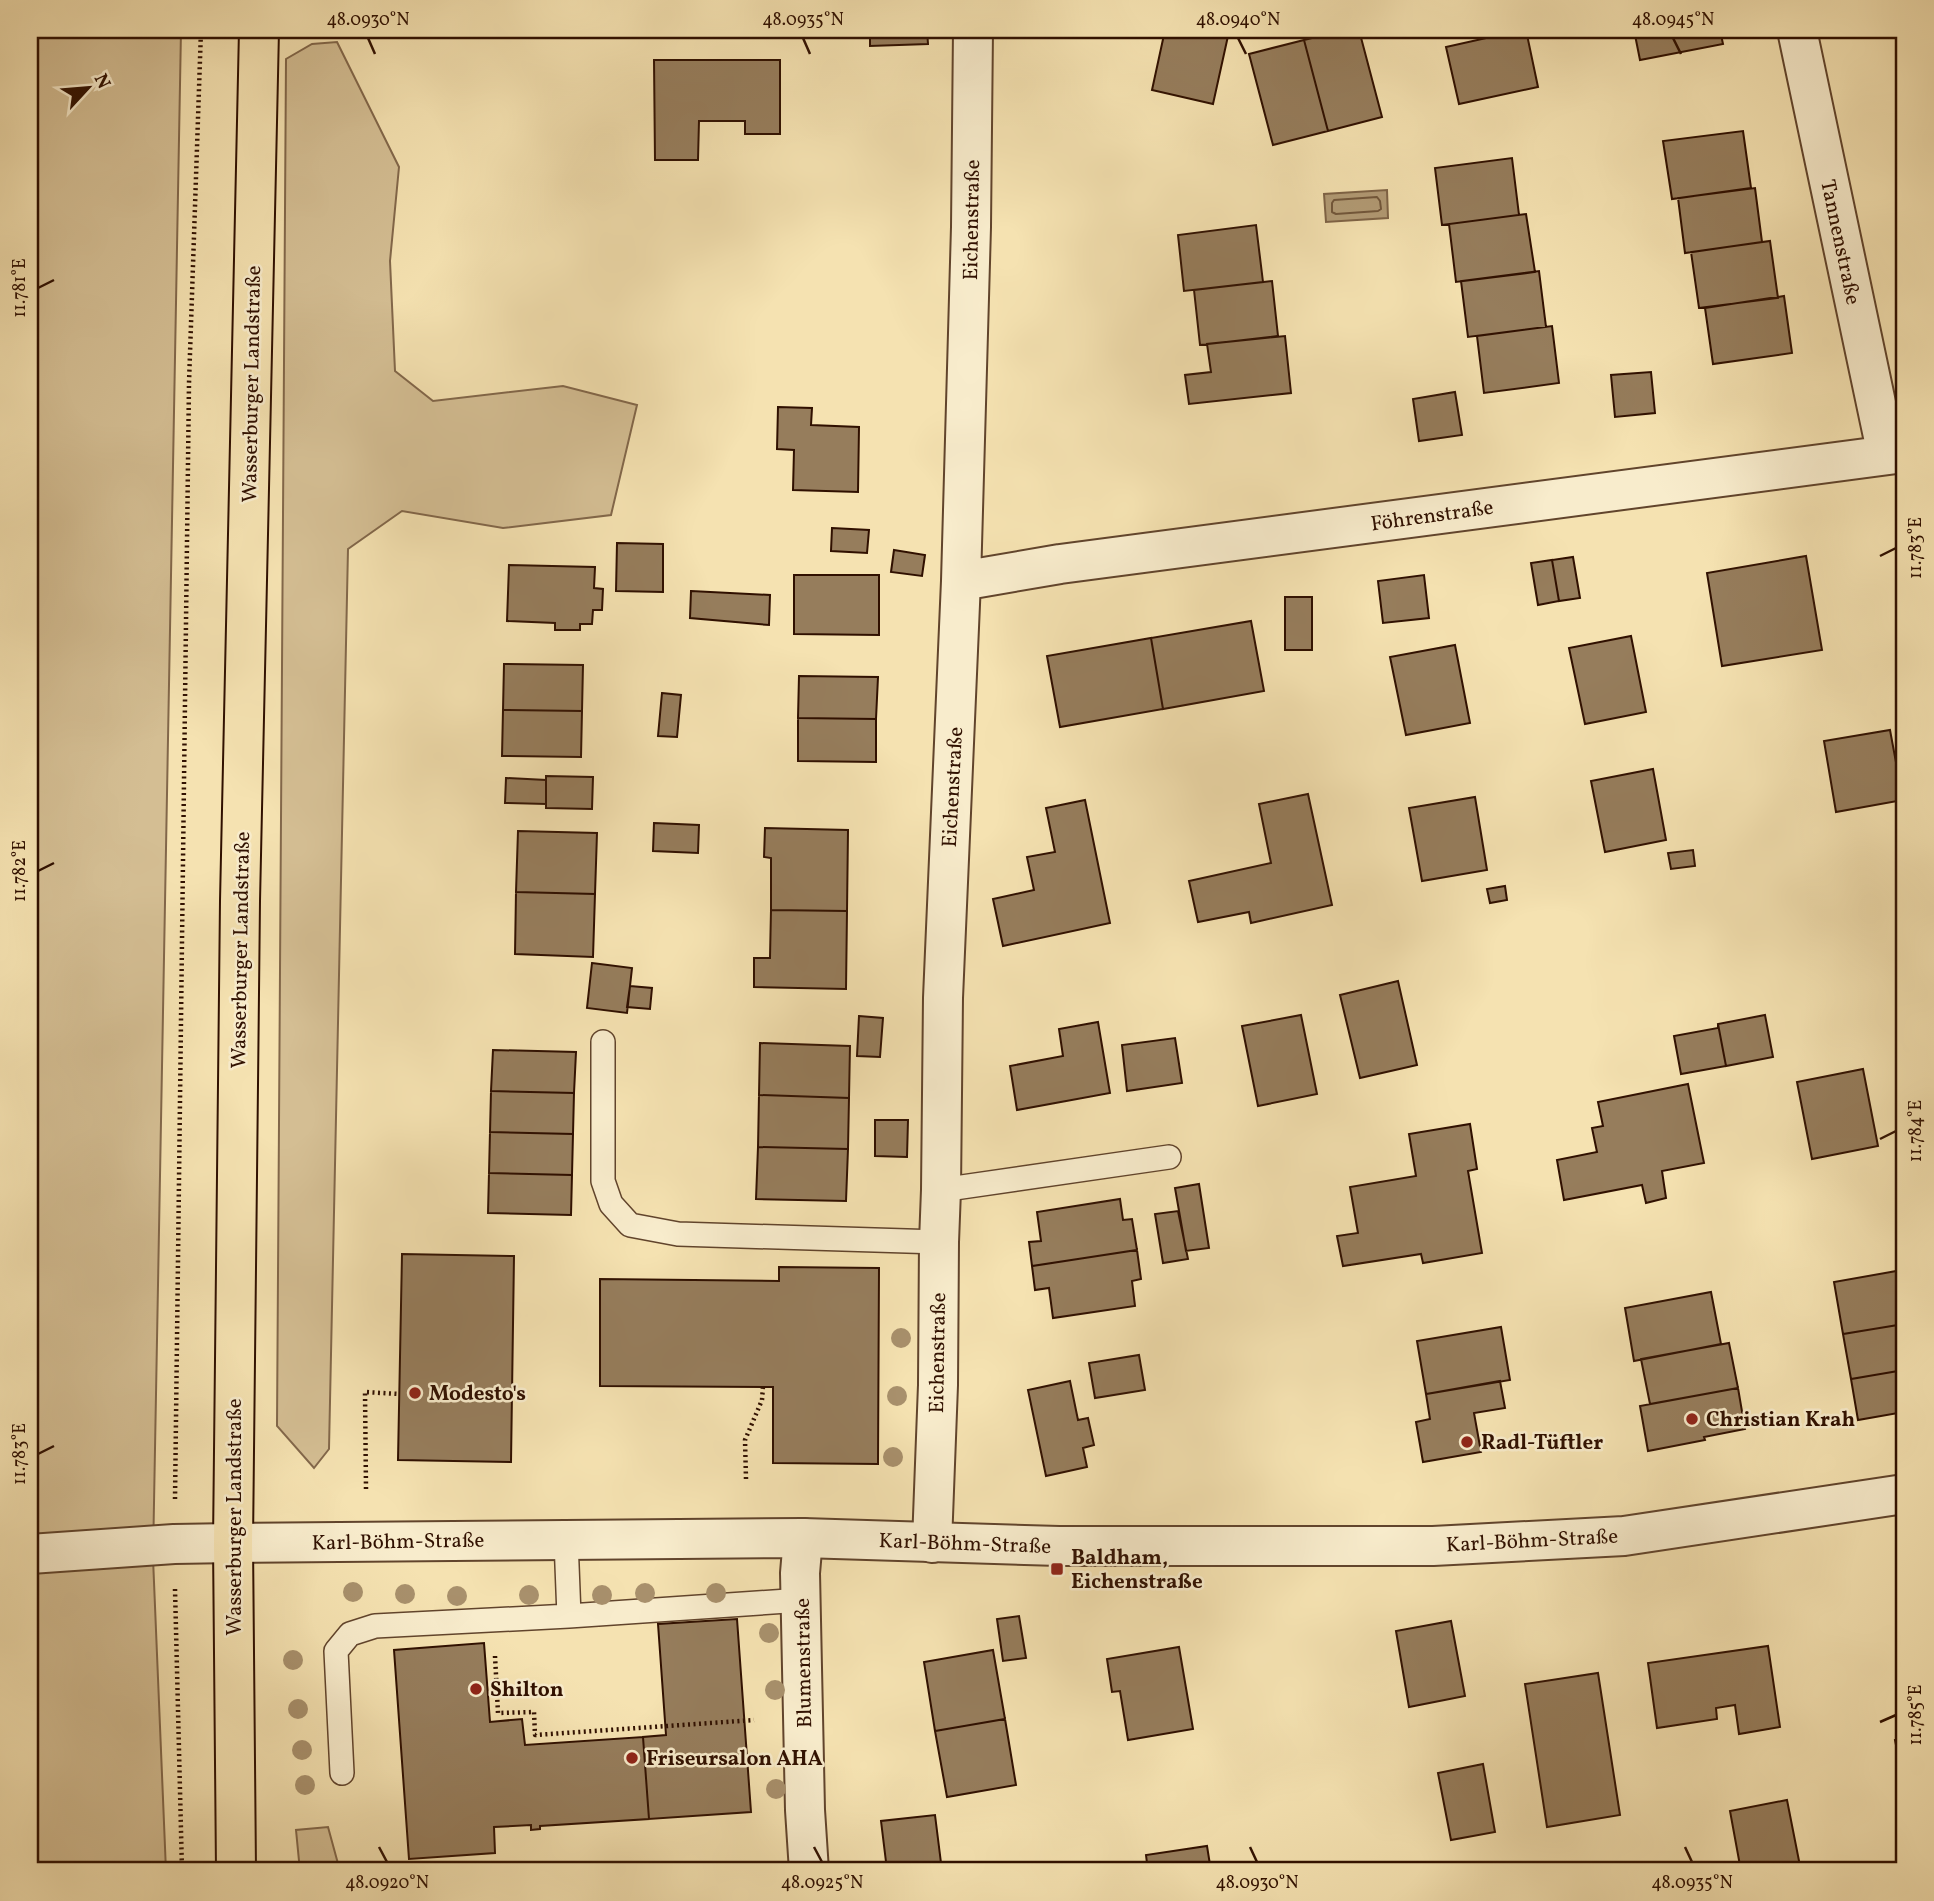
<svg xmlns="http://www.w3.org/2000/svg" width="1934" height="1901" font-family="Vollkorn,serif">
	<rect width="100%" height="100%" fill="#f5e2b1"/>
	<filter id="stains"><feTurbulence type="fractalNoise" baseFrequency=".00286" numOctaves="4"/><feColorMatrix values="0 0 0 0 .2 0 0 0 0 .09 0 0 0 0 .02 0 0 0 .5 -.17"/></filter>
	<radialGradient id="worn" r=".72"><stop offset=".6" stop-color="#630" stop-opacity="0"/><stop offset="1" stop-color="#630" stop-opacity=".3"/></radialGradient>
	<path fill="#d4be93" stroke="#82674a" stroke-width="2" d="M30 30H181L153 1558 166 1871H30Z
		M337 42 399 167 390 261 395 371 433 401 563 386 637 405 611 515 503 528 402 511 348 549 329 1449 314 1468 277 1426 286 59 312 44Z
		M328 1827 340 1871H300L296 1830Z"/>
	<path fill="#b29b75" stroke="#7e6346" stroke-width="2" d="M1387 190 1388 218 1326 222 1324 194Z"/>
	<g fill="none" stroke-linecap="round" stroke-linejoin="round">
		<path stroke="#71563a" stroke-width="2" d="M1377 197 1380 201 1381 209 1378 211 1336 214 1332 212V203L1334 200Z"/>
	</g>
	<path fill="#967d5c" stroke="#301000" stroke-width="2" d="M870 30H927L928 44 870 46Z
		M1165 30H1202L1228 36 1213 104 1152 90Z
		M1344 30H1359L1382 117 1328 131 1304 40Z
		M1522 30H1526L1538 87 1459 104 1446 47Z
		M1634 30H1720L1723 44 1640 60Z
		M1304 40 1328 131 1273 145 1249 54Z
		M654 60H780V134H745V121H699L698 160H655Z
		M1743 131 1751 188 1672 199 1663 141Z
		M1512 158 1519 215 1442 225 1435 168Z
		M1755 188 1762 242 1685 253 1678 198Z
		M1526 214 1535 272 1456 282 1449 224Z
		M1256 225 1263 282 1184 291 1178 235Z
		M1770 241 1778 298 1699 308 1691 252Z
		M1539 271 1546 327 1468 337 1461 281Z
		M1272 281 1278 336 1200 345 1194 290Z
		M1784 296 1792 353 1713 364 1705 308Z
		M1552 326 1559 383 1484 393 1477 336Z
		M1285 336 1291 393 1189 404 1185 375 1211 372 1207 344Z
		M1651 372 1655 413 1615 417 1611 375Z
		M1455 392 1462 435 1419 441 1413 399Z
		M778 407 812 408 811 425 859 427 858 492 793 490 794 450 777 449Z
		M832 528 869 530 867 553 831 551Z
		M617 543 663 544V592L616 591Z
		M894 550 925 555 922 576 891 572Z
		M1806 556 1822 650 1722 666 1707 573Z
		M1573 557 1580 598 1559 601 1552 560Z
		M1552 560 1559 601 1538 605 1531 563Z
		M509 565 595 567 594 588 603 589 602 610H593L592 624H580V630H555V623L507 621Z
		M794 575H879V635L794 634Z
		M1424 575 1429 618 1383 623 1378 581Z
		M691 591 770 595 769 625 690 618Z
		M1285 597H1312V650H1285Z
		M1251 621 1264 691 1163 709 1151 638Z
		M1631 636 1646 712 1585 724 1569 648Z
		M1151 638 1163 709 1060 727 1047 656Z
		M1455 645 1470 723 1406 735 1390 657Z
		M504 664 583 665 582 711 503 710Z
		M799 676 878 677 876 719 798 718Z
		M662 693 681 695 677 737 658 736Z
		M503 710 582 711 581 757 502 756Z
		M798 718 876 719V762L798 761Z
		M1890 730 1903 800 1836 812 1824 741Z
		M1653 769 1666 840 1605 852 1591 781Z
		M546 776 593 777 592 809 546 808Z
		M506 778 546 780V804L505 803Z
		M1308 794 1332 905 1251 923 1249 912 1198 922 1189 881 1271 863 1259 804Z
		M1475 797 1487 870 1422 881 1409 808Z
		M1085 800 1110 923 1003 946 993 899 1034 890 1027 857 1055 852 1046 808Z
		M654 823 699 825 698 853 653 851Z
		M765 828 848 830 847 911 771 910V858L764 857Z
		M518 831 597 833 595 894 516 892Z
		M1693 850 1695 866 1671 869 1668 853Z
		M1505 886 1507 900 1490 903 1487 889Z
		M516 892 595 894 593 957 515 954Z
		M771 910 847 911 846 989 754 987V958H770Z
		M592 963 632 968 627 1013 587 1008Z
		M1398 981 1417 1065 1360 1078 1340 995Z
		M630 986 652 988 650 1009 627 1007Z
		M1301 1015 1317 1094 1258 1106 1242 1026Z
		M1765 1015 1773 1057 1726 1066 1718 1024Z
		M859 1016 883 1018 880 1057 857 1056Z
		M1098 1022 1110 1093 1017 1110 1010 1066 1063 1056 1059 1029Z
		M1718 1024 1726 1066 1681 1074 1674 1036 1718 1028Z
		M1175 1038 1182 1083 1127 1091 1122 1045Z
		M760 1043 850 1046 849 1098 759 1095Z
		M493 1050 576 1052 574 1093 491 1091Z
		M1863 1069 1878 1146 1812 1159 1797 1082Z
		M1688 1084 1704 1163 1662 1171 1666 1198 1646 1203 1642 1185 1564 1200 1557 1160 1597 1152 1592 1128 1603 1126 1598 1102Z
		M491 1091 574 1093 573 1134 490 1132Z
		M759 1095 849 1098 848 1149 758 1147Z
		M875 1120H908L907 1157 875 1156Z
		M1470 1124 1477 1169 1468 1171 1482 1253 1423 1263 1421 1254 1343 1266 1337 1236 1358 1233 1350 1187 1416 1176 1409 1134Z
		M490 1132 573 1134 572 1175 489 1173Z
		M758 1147 848 1149 846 1201 756 1199Z
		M489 1173 572 1175 571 1215 488 1213Z
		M1199 1184 1209 1248 1186 1251 1175 1188Z
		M1120 1199 1123 1220 1132 1219 1137 1250 1032 1266 1029 1242 1041 1241 1037 1212Z
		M1178 1211 1188 1259 1163 1263 1155 1214Z
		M1904 1215V1253L1899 1216Z
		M1137 1250 1141 1279 1132 1281 1135 1306 1053 1318 1049 1288 1035 1290 1032 1266Z
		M402 1254 514 1256 511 1462 398 1460Z
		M779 1267 879 1268 878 1464 773 1463V1387L600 1386V1279L779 1281Z
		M1902 1270 1904 1281V1324L1843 1334 1834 1282Z
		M1711 1292 1721 1344 1634 1361 1625 1308Z
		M1904 1324V1370L1851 1379 1843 1334Z
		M1501 1327 1510 1380 1426 1394 1417 1341Z
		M1729 1343 1738 1388 1650 1404 1641 1359Z
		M1139 1355 1145 1390 1095 1398 1089 1363Z
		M1904 1370V1412L1858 1420 1851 1379Z
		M1070 1381 1078 1420 1088 1418 1094 1445 1083 1448 1087 1467 1046 1476 1028 1390Z
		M1500 1381 1505 1408 1474 1413 1481 1452 1423 1462 1416 1422 1430 1419 1426 1394Z
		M1738 1388 1745 1429 1704 1437 1705 1440 1648 1451 1640 1406Z
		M1019 1616 1026 1658 1003 1661 997 1619Z
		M737 1619 751 1812 649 1819 643 1737 666 1735 658 1624Z
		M1451 1621 1465 1696 1409 1707 1396 1631Z
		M484 1643 490 1722 522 1719 525 1745 643 1737 649 1819 540 1826V1829L531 1830V1825L494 1827 495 1853 409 1859 394 1650Z
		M1768 1646 1780 1727 1739 1734 1735 1705 1716 1708 1717 1719 1657 1728 1648 1663Z
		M1179 1647 1193 1729 1128 1740 1120 1691 1112 1692 1107 1659Z
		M993 1650 1005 1719 935 1731 924 1662Z
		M1598 1673 1620 1815 1547 1827 1525 1684Z
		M1005 1719 1016 1785 947 1797 935 1731Z
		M1904 1738V1786L1895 1740Z
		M1483 1764 1495 1832 1451 1840 1438 1773Z
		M1787 1800 1801 1871H1741L1730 1811Z
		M935 1815 941 1863 887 1870 881 1821Z
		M1207 1846 1211 1871H1148L1146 1855Z"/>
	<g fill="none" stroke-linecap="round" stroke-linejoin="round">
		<defs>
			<path id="service" d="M603 1042V1181L611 1204 630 1225 678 1234 939 1242
				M941 1190 1169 1157
				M566 1540 569 1616
				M342 1773 336 1651 350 1634 375 1626 569 1616 802 1600"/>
			<path id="minor" d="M1797 30 1887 455
				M961 581 1060 564 1904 453
				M803 1538 800 1573 805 1810 809 1871
				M932 1543 938 1385 939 1242 941 1190 943 998 961 581 971 227 973 30
				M30 1554 174 1544 233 1543"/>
			<path id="tertiary" d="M233 1543 803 1538 1059 1546H1433L1624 1536 1904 1494"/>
			<path id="primary" d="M236 1871 233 1543 240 901 259 30"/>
		</defs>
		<use href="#service" stroke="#61442c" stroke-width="26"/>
		<use href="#minor" stroke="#61442c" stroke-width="42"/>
		<use href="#tertiary" stroke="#61442c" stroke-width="42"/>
		<use href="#primary" stroke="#301000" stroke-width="42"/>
		<path stroke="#301000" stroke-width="4.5" stroke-dasharray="2 3.5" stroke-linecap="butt" d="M746 1479 745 1440 762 1400 763 1386
			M366 1489 365 1392 399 1394
			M175 1499 189 383 201 30
			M175 1589 182 1871
			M495 1656 498 1713 534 1712 535 1735 754 1720"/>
		<use href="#service" stroke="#f8eccc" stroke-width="23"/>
		<use href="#minor" stroke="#f8eccc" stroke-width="38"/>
		<use href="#tertiary" stroke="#f8eccc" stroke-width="38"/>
		<use href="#primary" stroke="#f5e2b1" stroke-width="38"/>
	</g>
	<g fill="#a8906c">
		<circle cx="901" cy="1338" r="10"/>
		<circle cx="897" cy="1396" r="10"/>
		<circle cx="893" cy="1457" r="10"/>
		<circle cx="353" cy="1592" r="10"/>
		<circle cx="645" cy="1593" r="10"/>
		<circle cx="716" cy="1593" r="10"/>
		<circle cx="405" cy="1594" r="10"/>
		<circle cx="529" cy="1595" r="10"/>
		<circle cx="602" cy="1595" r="10"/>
		<circle cx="457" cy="1596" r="10"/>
		<circle cx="769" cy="1633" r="10"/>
		<circle cx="293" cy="1660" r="10"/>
		<circle cx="775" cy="1690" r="10"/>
		<circle cx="298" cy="1709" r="10"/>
		<circle cx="302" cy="1750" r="10"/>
		<circle cx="305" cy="1785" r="10"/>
		<circle cx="776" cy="1789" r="10"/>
	</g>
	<path fill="none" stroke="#301000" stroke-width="2.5" d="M368 38 375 54M803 38 810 54M1238 38 1246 54M1673 38 1681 54M38 288 54 280M1880 556 1896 548M38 871 54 863M1880 1139 1896 1131M38 1454 54 1446M1880 1722 1896 1715M379 1847 387 1862M814 1847 822 1862M1250 1847 1257 1862M1685 1847 1692 1862"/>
	<g fill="#8f2418" stroke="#f8eccc" stroke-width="2.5">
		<circle cx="415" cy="1393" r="7"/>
		<circle cx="1692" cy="1419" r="7"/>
		<circle cx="1467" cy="1442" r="7"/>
		<rect x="1050" y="1562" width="14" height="14" rx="3.5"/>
		<circle cx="476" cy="1689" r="7"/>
		<circle cx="632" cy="1758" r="7"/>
	</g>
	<g text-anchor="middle" stroke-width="5" stroke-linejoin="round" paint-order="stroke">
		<g font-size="21" fill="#301000" stroke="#f8eccc">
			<text transform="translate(971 220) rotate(-89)" y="7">Eichenstraße</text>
			<text transform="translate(1841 242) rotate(78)" y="7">Tannenstraße</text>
			<text transform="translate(251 384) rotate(-89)" y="7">Wasserburger Landstraße</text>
			<text transform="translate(1432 515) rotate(-8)" y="7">Föhrenstraße</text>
			<text transform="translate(952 787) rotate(-87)" y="7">Eichenstraße</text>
			<text transform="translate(240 950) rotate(-89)" y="7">Wasserburger Landstraße</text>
			<text transform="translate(937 1353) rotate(-89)" y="7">Eichenstraße</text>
			<text transform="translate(234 1517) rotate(-90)" y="7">Wasserburger Landstraße</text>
			<text transform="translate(1532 1540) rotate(-3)" y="7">Karl-Böhm-Straße</text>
			<text transform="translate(398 1541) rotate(-1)" y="7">Karl-Böhm-Straße</text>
			<text transform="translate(965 1543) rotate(2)" y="7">Karl-Böhm-Straße</text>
			<text transform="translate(803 1663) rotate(-91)" y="7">Blumenstraße</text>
		</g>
		<g font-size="21" font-weight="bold" fill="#301000" stroke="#f8eccc" text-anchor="start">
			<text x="429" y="1400">Modesto's</text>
			<text x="1706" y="1426">Christian Krah</text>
			<text x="1481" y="1449">Radl-Tüftler</text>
			<text x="1071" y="1564">Baldham,<tspan x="1071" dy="24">Eichenstraße</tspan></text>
			<text x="490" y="1696">Shilton</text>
			<text x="646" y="1765">Friseursalon AHA</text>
		</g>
	</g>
	<rect width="1934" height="1901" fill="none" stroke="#f5e2b1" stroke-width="77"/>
	<g transform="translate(88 88) rotate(64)" stroke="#f8eccc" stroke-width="5" paint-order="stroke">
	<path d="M0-5L12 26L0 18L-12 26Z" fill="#301000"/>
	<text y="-10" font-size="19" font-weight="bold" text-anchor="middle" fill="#301000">N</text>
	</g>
	<rect x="38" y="38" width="1858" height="1824" fill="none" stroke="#301000" stroke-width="2.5"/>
	<g font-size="18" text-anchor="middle" fill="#301000">
		<text x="368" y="25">48.0930°N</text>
		<text x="803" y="25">48.0935°N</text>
		<text x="1238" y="25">48.0940°N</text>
		<text x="1673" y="25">48.0945°N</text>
		<text transform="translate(19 288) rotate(-90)" y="6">11.781°E</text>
		<text transform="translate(1915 548) rotate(-90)" y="6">11.783°E</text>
		<text transform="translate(19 871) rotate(-90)" y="6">11.782°E</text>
		<text transform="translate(1915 1131) rotate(-90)" y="6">11.784°E</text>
		<text transform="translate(19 1454) rotate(-90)" y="6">11.783°E</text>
		<text transform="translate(1915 1715) rotate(-90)" y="6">11.785°E</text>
		<text x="387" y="1888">48.0920°N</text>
		<text x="822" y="1888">48.0925°N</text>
		<text x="1257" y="1888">48.0930°N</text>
		<text x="1692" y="1888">48.0935°N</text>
	</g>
	<rect width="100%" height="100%" filter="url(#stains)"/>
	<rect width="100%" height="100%" fill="url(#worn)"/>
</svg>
